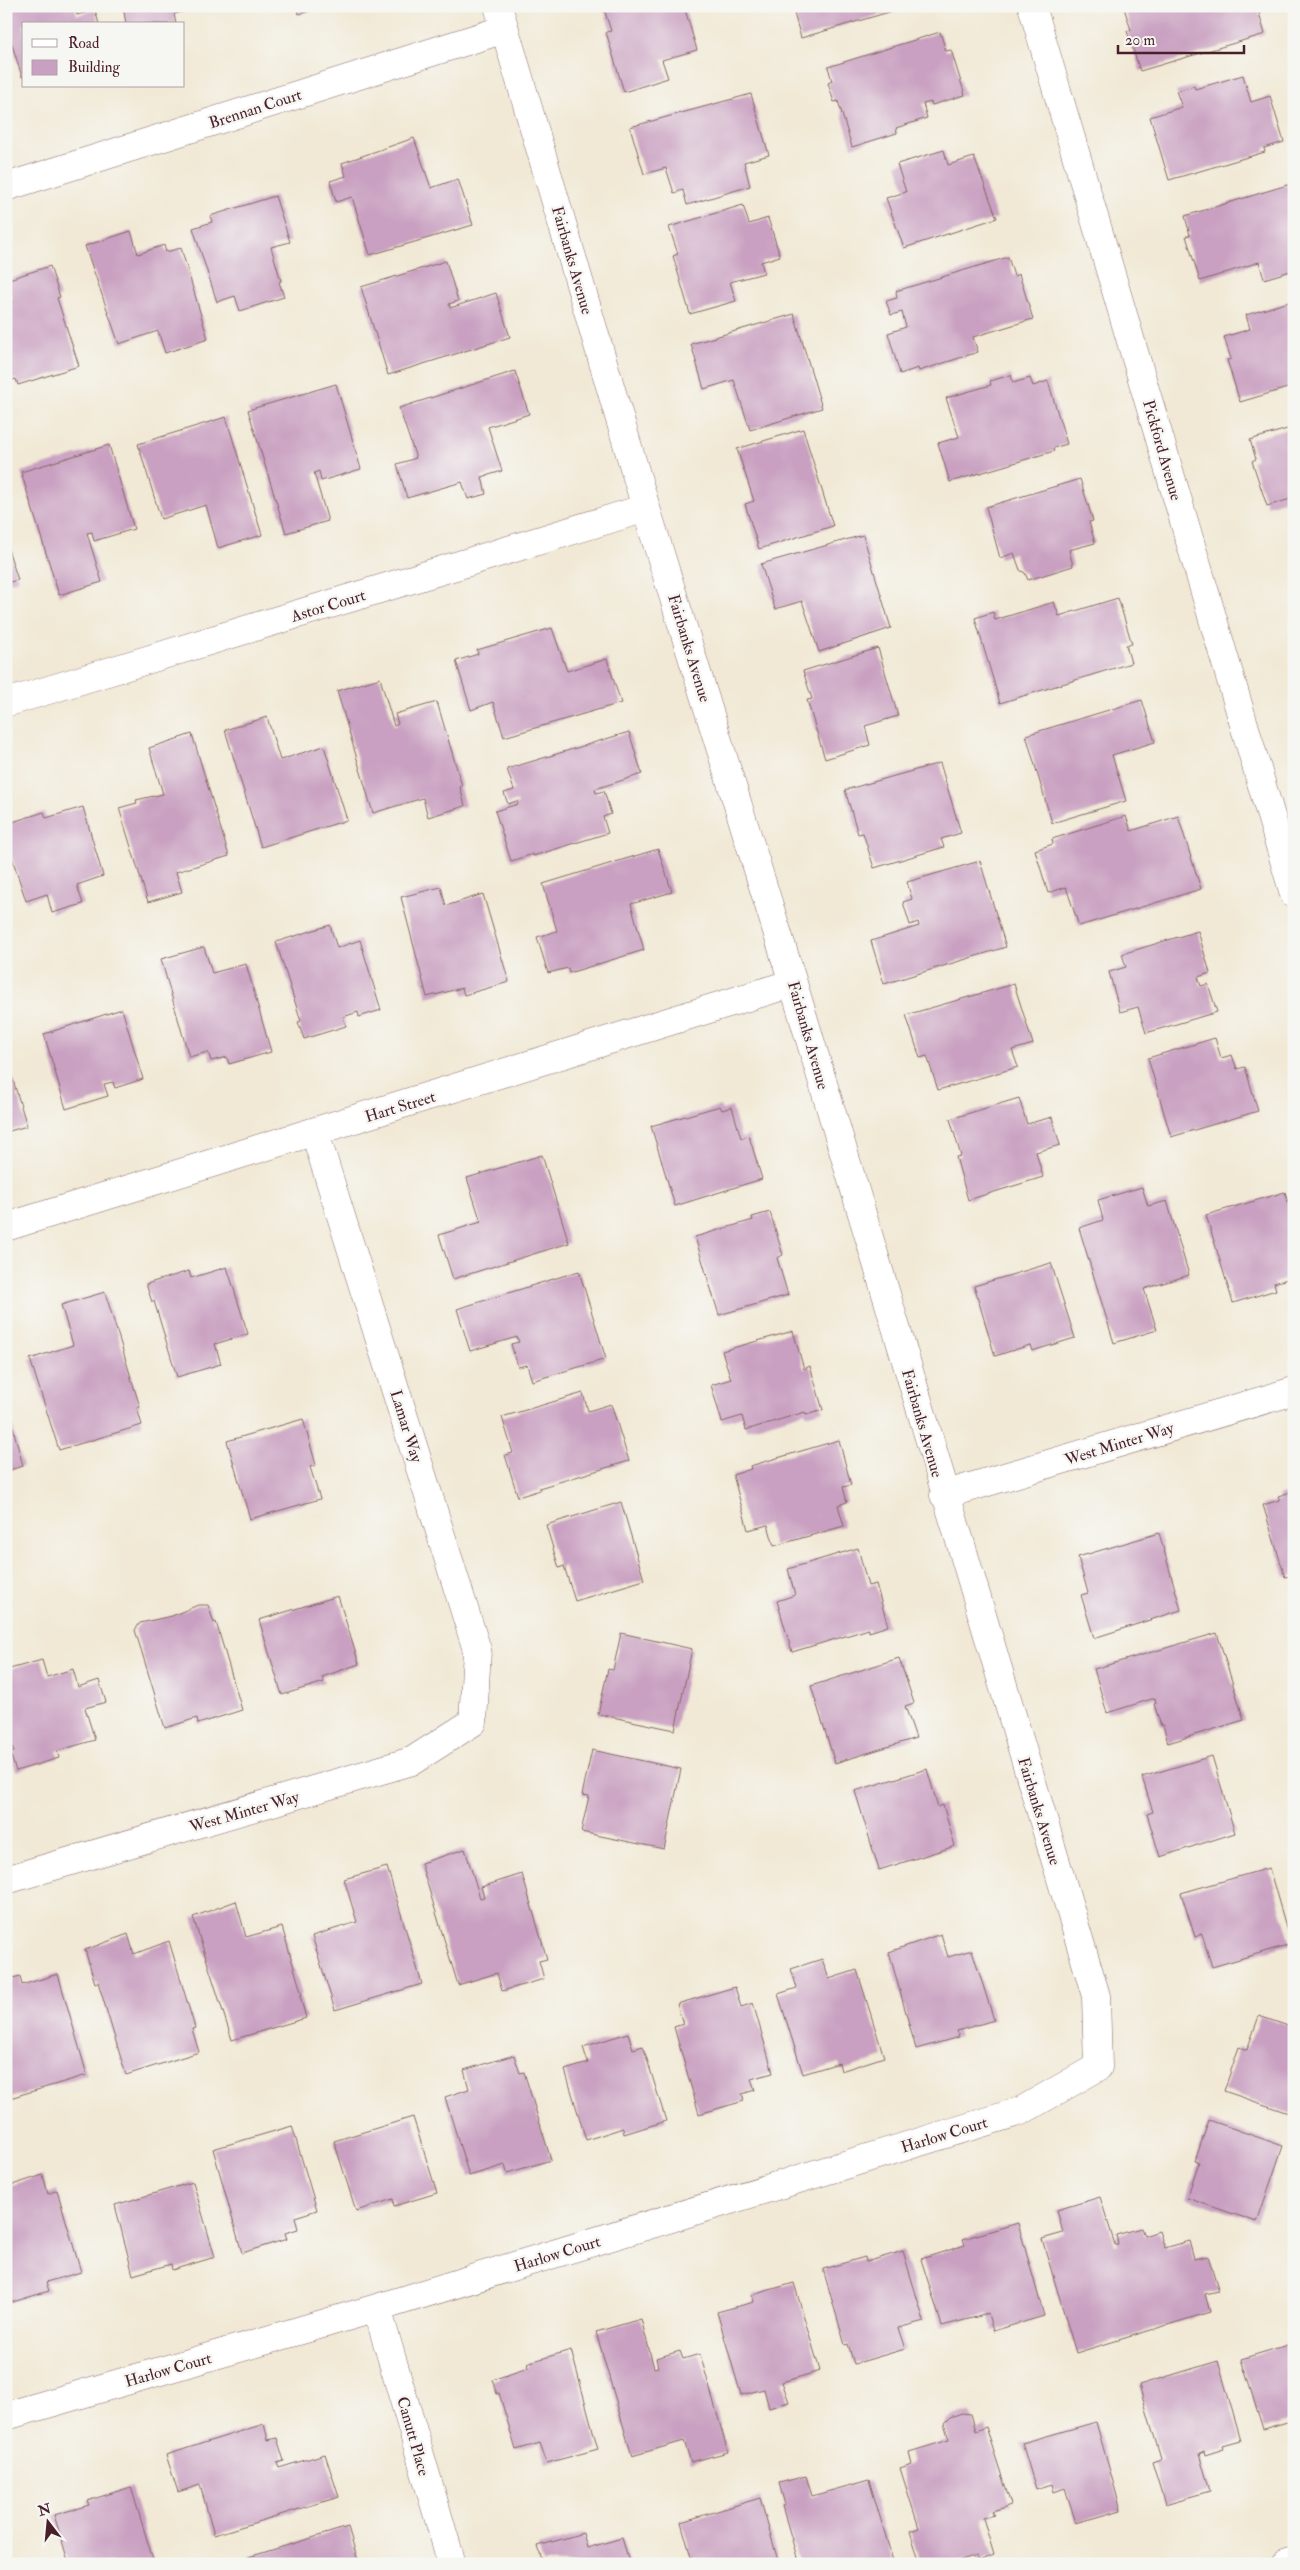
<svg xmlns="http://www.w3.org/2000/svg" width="1300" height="2570" font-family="'IM FELL Double Pica',serif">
	<rect width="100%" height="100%" fill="#f6f6f2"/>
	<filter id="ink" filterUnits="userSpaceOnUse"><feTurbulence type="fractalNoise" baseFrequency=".02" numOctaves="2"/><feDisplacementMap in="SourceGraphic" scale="10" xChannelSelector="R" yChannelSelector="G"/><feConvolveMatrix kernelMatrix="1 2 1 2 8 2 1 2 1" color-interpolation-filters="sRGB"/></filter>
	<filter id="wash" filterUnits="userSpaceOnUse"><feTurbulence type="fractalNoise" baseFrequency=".0096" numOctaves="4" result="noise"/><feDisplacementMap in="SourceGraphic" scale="20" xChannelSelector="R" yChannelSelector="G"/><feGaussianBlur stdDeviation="1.12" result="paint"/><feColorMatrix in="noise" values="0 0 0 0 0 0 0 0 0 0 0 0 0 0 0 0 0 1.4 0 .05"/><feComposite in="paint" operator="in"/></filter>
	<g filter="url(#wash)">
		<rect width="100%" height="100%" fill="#f1e9d5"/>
		<g id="blocks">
			<path fill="#c9a0c1" d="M6 6H75L77 15 95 10 99 24H24V76L22 77 6 25Z
				M123 6H200L201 7 174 14 176 24H126Z
				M296 6H332L333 7 321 10 320 8 299 14Z
				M603 6H684L697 50 662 60 668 78 624 92 606 32 611 31Z
				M792 6H906V7L801 38Z
				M1131 6H1257L1265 34 1140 71 1127 31 1131 30 1124 8Z
				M940 32 946 51 951 50 965 95 932 105 931 102 923 104 927 118 896 128 897 133 852 147 838 101 834 102 828 83 832 81 828 67Z
				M1243 75 1251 102 1270 96 1284 142 1264 148 1265 152 1169 180 1150 117 1182 107 1176 91 1194 86 1195 89Z
				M751 94 769 155 744 162 750 186 687 205 683 190 674 193 666 168 644 174 630 127Z
				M414 138 431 188 458 179 473 225 370 255 352 197 336 202 330 181 346 176 342 163Z
				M944 150 948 165 974 157 997 218 904 248 886 198 906 192 897 164Z
				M1294 183V270L1264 279 1259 262 1200 281 1186 236 1190 235 1185 216Z
				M275 196 290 242 271 247 281 281 279 282 284 297 240 311 235 296 217 302 193 228 212 222 210 216Z
				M743 205 749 224 768 218 780 256 761 262 764 273 730 282 736 301 690 314 673 256 678 254 669 227Z
				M131 231 138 254 164 245 166 252 181 248 208 339 165 353 158 331 119 344 85 246Z
				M1008 257 1014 276 1019 274 1033 319 973 337 978 352 919 371 918 368 900 374 888 333 906 327 902 312 891 315 886 301 897 298 896 291Z
				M446 261 458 301 449 304 450 308 496 293 510 337 388 375 361 287Z
				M50 266 60 297 57 298 79 366 18 385 16 379 6 382V303L12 302 6 280Z
				M1292 301 1294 307V386L1240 402 1227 360 1231 359 1224 337 1250 329 1246 315Z
				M794 314 822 408 750 430 734 380 704 389 691 344Z
				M515 371 529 414 488 427 502 471 482 477 486 494 468 499 462 482 407 498 397 464 416 458 399 408Z
				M1011 375 1013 383 1030 378 1033 386 1048 381 1067 444 1053 448 1054 451 950 482 938 443 959 437 946 398 991 385 990 381Z
				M336 384 361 469 321 481 319 471 314 473 328 521 286 533 248 410Z
				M226 417 262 535 218 548 206 505 161 519 138 444Z
				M1294 427V498L1267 506 1252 461 1256 459 1250 440Z
				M803 429 833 526 759 549 745 504 754 501 737 449Z
				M109 445 134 529 94 541 92 532 87 533 102 582 59 595 21 472Z
				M1080 479 1093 521 1089 522 1095 543 1069 550 1073 566 1028 580 1025 573 1020 570 1014 553 1000 558 986 507Z
				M863 535 891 628 819 652 802 601 775 609 761 564Z
				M6 543 18 580 6 583Z
				M1118 598 1132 644 1126 645 1131 663 1000 703 975 618 993 612 995 620 1054 602 1059 616Z
				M552 628 567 671 607 659 621 703 504 737 493 702 471 710 456 661 478 654 477 650Z
				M878 648 898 716 865 726 870 745 825 759 807 700 812 699 803 671Z
				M380 678 394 726 398 724 395 714 437 702 462 786 460 787 465 806 428 817 423 798 373 813 337 691Z
				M1142 700 1155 742 1112 755 1126 801 1052 823 1026 735Z
				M267 717 280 760 324 746 347 820 261 847 225 730Z
				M629 732 642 774 595 789 596 793 604 791 611 814 603 817 608 833 533 856V854L511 861 495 811 518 804 517 801 508 804 504 793 514 790 507 769Z
				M192 734 229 856 176 872 182 892 148 902 119 808 137 803 136 800 163 794 149 748Z
				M940 763 961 833 941 839 944 847 874 868 863 833 858 834 845 790Z
				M83 807 103 876 77 885 83 904 52 913 47 894 26 901 6 839V824L44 812 46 818Z
				M1126 816 1131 831 1178 816 1201 889 1079 926 1066 887 1048 893 1035 850 1053 844 1052 839Z
				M658 849 672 892 631 904 644 950 569 973 568 968 548 973 537 937 557 931 543 884Z
				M980 861 1006 947 884 984 871 941 919 926 918 922 910 925 903 902 912 899 907 882Z
				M441 887 446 906 483 894 509 982 464 995 462 988 427 997 401 897Z
				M330 925 337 948 360 940 381 1010 359 1017 358 1012 343 1017 346 1026 304 1039 298 1022 301 1021 276 942Z
				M1198 931 1210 973 1198 977 1201 986 1208 984 1217 1012 1146 1033 1138 1007 1120 1012 1109 972 1126 967 1122 954Z
				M204 947 212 973 246 964 271 1052 229 1064 227 1057 211 1061 208 1052 189 1057 161 959Z
				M1014 984 1033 1044 1012 1050 1018 1067 938 1090 927 1056 920 1058 906 1015Z
				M122 1009 143 1079 115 1088 113 1082 104 1084 108 1096 66 1109 44 1034Z
				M1215 1038 1221 1058 1232 1055 1237 1069 1245 1067 1258 1111 1171 1137 1148 1058Z
				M6 1057 27 1126 6 1132Z
				M1019 1098 1027 1124 1052 1117 1060 1145 1036 1152 1043 1177 968 1200 956 1157 961 1156 950 1119Z
				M720 1106 722 1110 732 1107 741 1138 749 1136 762 1179 675 1206 651 1126Z
				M542 1155 569 1243 453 1279 439 1235 481 1222 467 1178Z
				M1142 1187 1148 1206 1167 1201 1189 1275 1144 1289 1157 1330 1114 1343 1079 1228 1103 1220 1098 1200Z
				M1285 1192 1294 1221V1277L1274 1283 1276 1290 1233 1303 1206 1215Z
				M770 1212 783 1255 777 1258 788 1295 719 1315 695 1237 753 1220 752 1217Z
				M1051 1263 1075 1338 1032 1351 1030 1345 995 1356 974 1286Z
				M227 1267 248 1334 215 1344 221 1364 177 1377 154 1301 152 1302 146 1284 189 1271 191 1278Z
				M579 1271 606 1359 532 1381 527 1365 518 1367 511 1344 519 1342 517 1337 470 1351 457 1309Z
				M105 1292 140 1407 137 1408 142 1425 59 1450 30 1359 73 1345 61 1305Z
				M793 1331 804 1369 810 1366 823 1410 806 1415 805 1412 746 1430 742 1416 722 1422 711 1385 731 1379 722 1351Z
				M583 1393 588 1411 611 1404 629 1461 539 1488 540 1490 518 1497 505 1455 513 1453 502 1417Z
				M7 1405 23 1466 6 1471V1405Z
				M303 1419 316 1465 310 1467 320 1499 250 1519 227 1441Z
				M839 1440 851 1485 843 1487 847 1502 838 1505 844 1526 774 1546 768 1525 748 1530 733 1475 751 1469 750 1466Z
				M1294 1491V1575L1285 1577 1263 1505 1280 1500 1278 1496Z
				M621 1502 644 1580 575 1601 564 1566 559 1568 546 1525Z
				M1159 1533 1181 1610 1094 1638 1081 1595 1088 1593 1078 1557Z
				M858 1548 868 1586 876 1584 888 1626 869 1632V1629L792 1652 777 1601 795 1595 788 1569Z
				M338 1596 359 1664 322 1677 324 1682 282 1695 259 1620Z
				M198 1605H208L214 1623 216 1622 242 1710 198 1724 197 1718 165 1728 135 1630 140 1623 172 1616Z
				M621 1633 692 1649 675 1730 598 1714 608 1669 613 1670Z
				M1217 1633 1244 1720 1168 1743 1163 1725 1161 1726 1154 1704 1156 1703 1155 1698 1107 1713 1094 1669Z
				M899 1658 914 1703 905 1706 916 1738 835 1763 811 1686Z
				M42 1660 47 1677 73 1669 78 1687 99 1680 106 1702 85 1708 95 1740 57 1751 59 1758 16 1771 10 1753 14 1752 6 1728V1670Z
				M592 1750 681 1769 664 1849 581 1832 589 1796 582 1795Z
				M1212 1756 1235 1833 1160 1857 1147 1814 1153 1812 1142 1777Z
				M927 1769 938 1807 943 1805 955 1846 879 1870 855 1791Z
				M465 1849 480 1898 484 1897 481 1887 522 1874 547 1959 539 1961 544 1979 502 1991 497 1973 458 1985 421 1863Z
				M387 1867 422 1984 335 2010 312 1936 357 1922 344 1879Z
				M1269 1868 1291 1944 1212 1967 1202 1934 1195 1937 1181 1893Z
				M236 1901 246 1937 282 1927 302 1995 300 1996 306 2018 232 2040 193 1917Z
				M128 1934 134 1954 169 1941 195 2028 192 2029 199 2052 126 2075 98 1982 95 1983 85 1950Z
				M941 1934 948 1957 972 1950 994 2020 957 2031 959 2037 916 2049 889 1952Z
				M822 1959 829 1979 857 1970 884 2057 841 2071 839 2063 803 2074 778 1994 797 1988 791 1969Z
				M58 1974 87 2075 10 2098 6 2088V1980L20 1976 22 1985Z
				M735 1987 741 2007 753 2003 773 2073 751 2079 755 2090 742 2094 744 2101 699 2114 674 2027 683 2024 677 2004Z
				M1259 2016 1294 2028V2115L1224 2091 1239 2047 1247 2050Z
				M628 2033 633 2049 643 2046 666 2121 624 2134 623 2128 586 2140 565 2070 588 2063 583 2047Z
				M514 2055 520 2073 524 2072 551 2160 507 2173 505 2165 469 2176 445 2097 469 2089 464 2070Z
				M413 2117 437 2193 394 2206 393 2199 356 2211 334 2141Z
				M1209 2120 1283 2146 1257 2222 1187 2198 1199 2162 1195 2161Z
				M292 2126 317 2210 295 2217 298 2229 285 2233 287 2239 242 2253 213 2149Z
				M43 2175 48 2194 57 2190 81 2272 46 2282 49 2291 6 2304V2187Z
				M193 2182 215 2257 172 2270 171 2264 133 2275 115 2205Z
				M1100 2197 1115 2245 1118 2244 1116 2235 1141 2228 1144 2236 1159 2231 1165 2248 1189 2241 1194 2259 1208 2256 1219 2291 1205 2294 1210 2312 1076 2353 1042 2239 1063 2233 1057 2210Z
				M1018 2223 1044 2316 993 2331 988 2314 942 2326 921 2259 965 2245 963 2239Z
				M903 2251 924 2321 898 2328 905 2349 854 2364 848 2344 845 2345 823 2269 865 2257 866 2262Z
				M794 2283 820 2371 782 2382 789 2402 769 2408 764 2389 741 2395 717 2312 754 2302 752 2295Z
				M641 2319 654 2368 658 2367 656 2358 680 2351 683 2359 700 2354 728 2452 691 2462 684 2441 632 2456 596 2332Z
				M1294 2343V2420L1263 2429 1241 2359Z
				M571 2350 598 2449 547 2463 540 2443 516 2450 499 2393 497 2394 492 2380 528 2368 527 2363Z
				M1218 2361 1241 2441 1223 2446 1224 2449 1205 2455 1204 2451 1199 2453 1210 2491 1165 2504 1152 2462 1161 2459 1139 2385Z
				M962 2413 971 2414 976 2431 986 2427 1011 2505 992 2511 994 2515 983 2518 994 2555 979 2561 977 2556 952 2564H920L910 2531 919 2528 900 2468 912 2464 909 2452 949 2440 944 2423 950 2417Z
				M1096 2422 1121 2510 1076 2523 1065 2488 1054 2492 1052 2484 1036 2489 1022 2443Z
				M264 2424 268 2440 277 2438 284 2461 277 2463 279 2468 325 2454 339 2497 214 2535 200 2485 178 2492 166 2455Z
				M806 2476 812 2496 869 2480 894 2564H848L847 2562 799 2564 782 2506 785 2505 779 2483Z
				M131 2487 154 2563 69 2564 54 2515 89 2505 87 2501Z
				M760 2498 779 2564H693L681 2522Z
				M348 2527 359 2564H229V2563Z
				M583 2533 587 2548 622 2538 630 2564H543L538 2546Z"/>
		</g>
	</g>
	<g filter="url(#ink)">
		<use href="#blocks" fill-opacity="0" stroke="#846666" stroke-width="1"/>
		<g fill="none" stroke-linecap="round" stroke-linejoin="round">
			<defs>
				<path id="minor" d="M1032 6 1294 894
					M6 187 505 29
					M9 702 646 508
					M6 1227 793 983
					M944 1495 1294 1391
					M6 1880 412 1761 473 1722 477 1650 315 1133
					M377 2308 452 2564
					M6 2416 377 2308 1021 2111 1098 2067 1096 1996 793 983 646 508 498 6
					M1284 2564 1294 2561"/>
			</defs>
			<use href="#minor" stroke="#846666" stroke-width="29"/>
			<use href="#minor" stroke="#fff" stroke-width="28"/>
		</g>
	</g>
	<g text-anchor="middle" stroke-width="5" stroke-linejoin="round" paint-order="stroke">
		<g font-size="16" fill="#4a1f2b" stroke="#f6f6f2">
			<text transform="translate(255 108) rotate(-18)" y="6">Brennan Court</text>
			<text transform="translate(573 260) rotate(74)" y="6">Fairbanks Avenue</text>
			<text transform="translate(1163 450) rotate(74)" y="6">Pickford Avenue</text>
			<text transform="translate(328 605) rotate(-17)" y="6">Astor Court</text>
			<text transform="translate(690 648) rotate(73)" y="6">Fairbanks Avenue</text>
			<text transform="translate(809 1035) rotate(74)" y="6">Fairbanks Avenue</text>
			<text transform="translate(400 1106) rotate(-17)" y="6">Hart Street</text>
			<text transform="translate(923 1423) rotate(74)" y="6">Fairbanks Avenue</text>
			<text transform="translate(407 1426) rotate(73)" y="6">Lamar Way</text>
			<text transform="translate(1119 1443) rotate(-17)" y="6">West Minter Way</text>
			<text transform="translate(244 1811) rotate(-16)" y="6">West Minter Way</text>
			<text transform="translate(1040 1811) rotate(73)" y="6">Fairbanks Avenue</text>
			<text transform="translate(944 2134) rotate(-17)" y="6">Harlow Court</text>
			<text transform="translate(557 2253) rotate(-17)" y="6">Harlow Court</text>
			<text transform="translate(168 2369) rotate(-16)" y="6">Harlow Court</text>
			<text transform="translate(414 2436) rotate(74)" y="6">Canutt Place</text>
		</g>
	</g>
	<rect width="1300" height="2570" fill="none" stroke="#f6f6f2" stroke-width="25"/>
	<rect x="22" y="22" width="162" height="65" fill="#f6f6f2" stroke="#b1a0a2"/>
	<rect x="32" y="39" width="25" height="8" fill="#ffffff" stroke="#b1a0a2"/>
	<text x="68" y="48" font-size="15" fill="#4a1f2b">Road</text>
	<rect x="32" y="60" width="25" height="15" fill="#c9a0c1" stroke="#b1a0a2"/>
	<text x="68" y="72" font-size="15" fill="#4a1f2b">Building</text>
	<g transform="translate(48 2522) rotate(344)" stroke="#f6f6f2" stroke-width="4" paint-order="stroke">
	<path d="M0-4L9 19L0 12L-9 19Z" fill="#4a1f2b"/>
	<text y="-8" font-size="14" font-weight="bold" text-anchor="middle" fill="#4a1f2b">N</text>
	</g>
	<path d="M1118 45v8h126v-8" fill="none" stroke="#4a1f2b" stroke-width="2.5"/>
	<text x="1125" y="45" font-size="15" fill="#4a1f2b" stroke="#f6f6f2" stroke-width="4" paint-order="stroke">20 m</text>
</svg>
